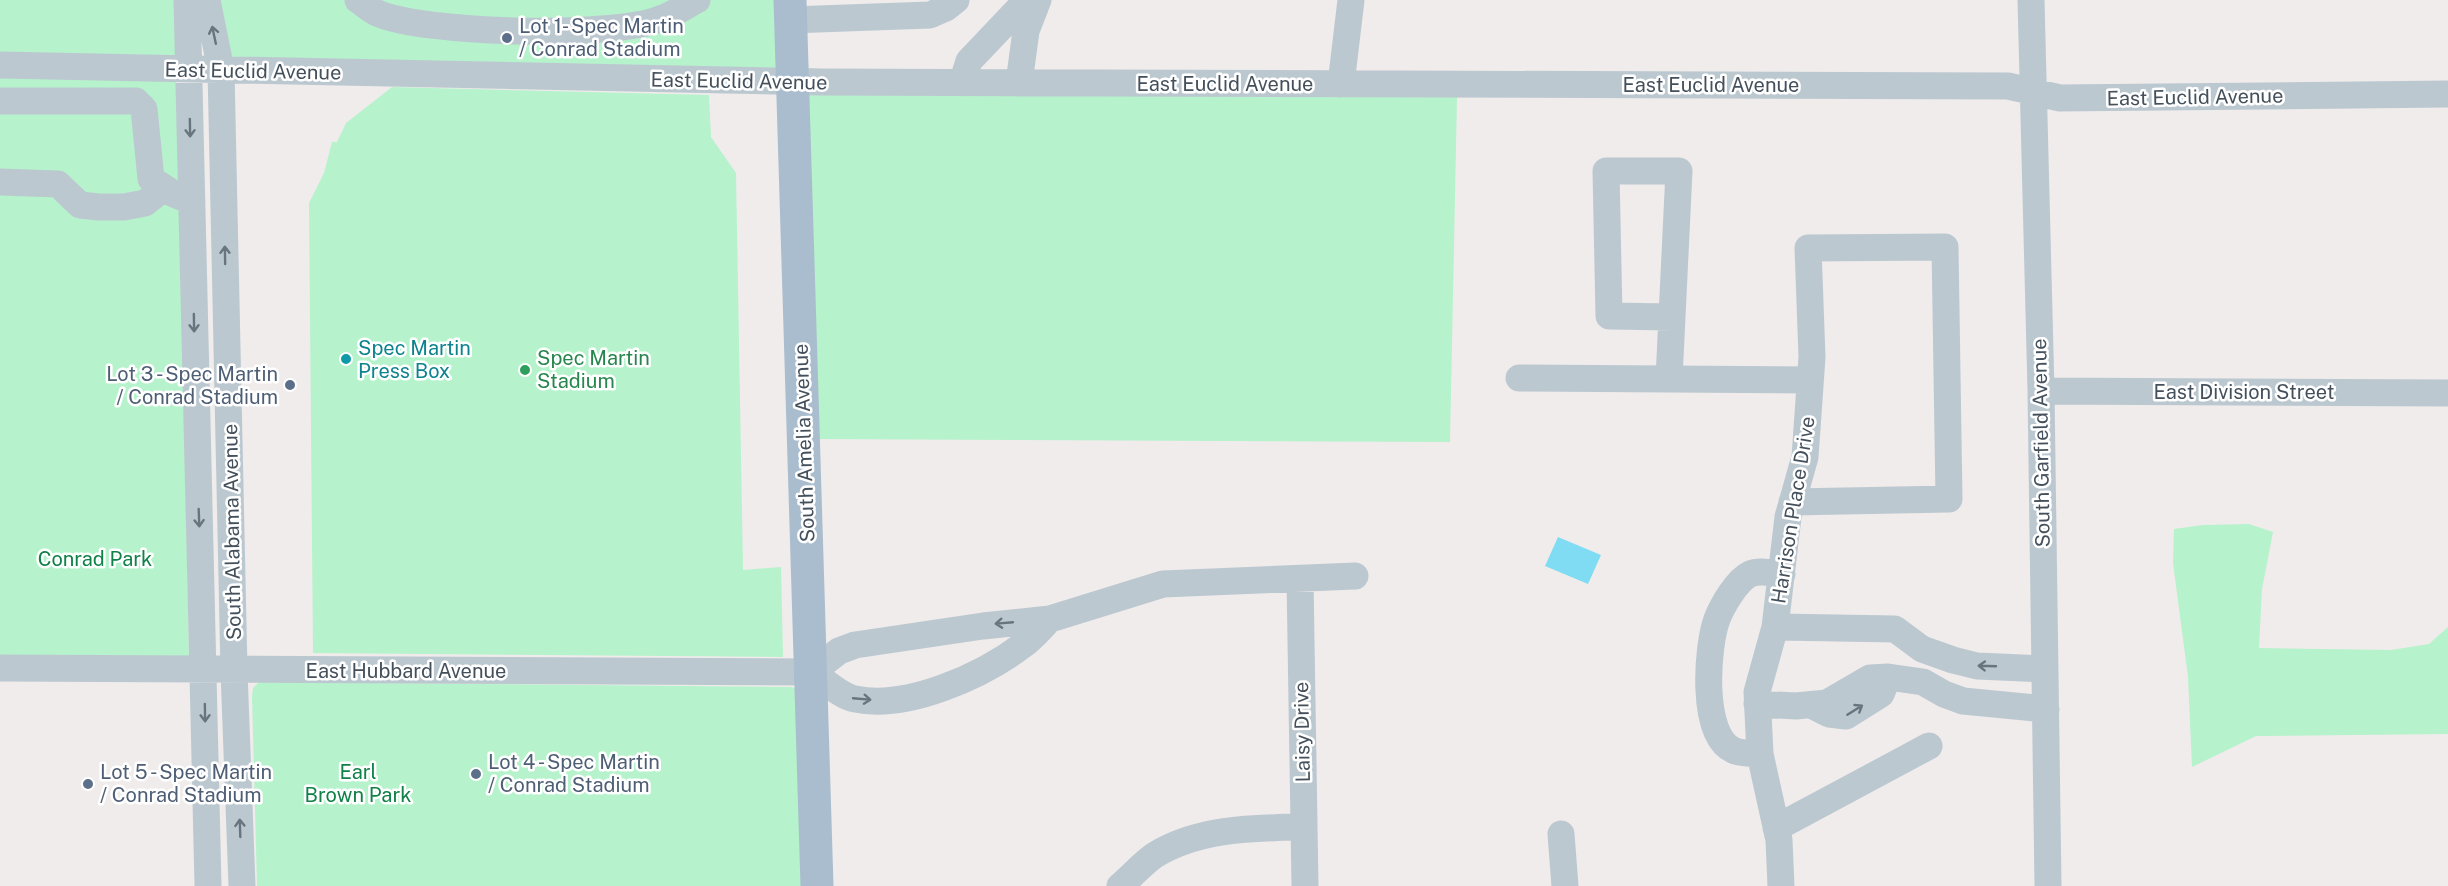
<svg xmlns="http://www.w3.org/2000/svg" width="2448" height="886" font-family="'Public Sans',sans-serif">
	<rect width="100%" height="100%" fill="#f0ecec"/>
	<path fill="#b6f2cc" d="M0 0H176L178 57 0 54Z
		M218 0H780L781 70 230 58Z
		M0 71 173 77 178 87 189 657H0Z
		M392 87 709 95 711 137 736 173 743 570 781 567 783 657 313 653 309 203 324 173 332 142H337L346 123Z
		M802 94 1457 97 1450 442 814 439Z
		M2249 524 2273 532 2262 589 2259 648 2391 650 2429 644 2448 627V734L2256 736 2192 767 2188 677 2173 563 2174 529 2203 525Z
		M259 682 792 687 796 689 805 886H257L252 696 253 688Z"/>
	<path fill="#80dcf2" d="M1558 537 1601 555 1588 584 1545 566Z"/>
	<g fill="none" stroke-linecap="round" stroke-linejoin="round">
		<path stroke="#bcc8d0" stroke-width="27" d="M187 0 208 886
			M207 0 221 70 234 671 242 886
			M358 0C364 4 370 10 377 13 425 34 611 38 660 19 673 15 685 6 697 0
			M2031 0 2041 391 2048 886
			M790 20 930 15 946 8 956 0
			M0 65 822 82 2008 86 2060 98 2448 94
			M962 83 969 61 1027 0
			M1019 83 1026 31 1038 0
			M1341 84 1351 0
			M0 101H136L144 109 151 179 174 194 191 201
			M0 182 58 184 80 205 99 207H124L145 203 164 188
			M1519 378 1810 380
			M1669 379 1679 171H1606L1609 316 1672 317
			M2041 391 2448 393
			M1300 579 1305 886
			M1050 619 1163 584 1355 576
			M1775 627 1895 629 1922 649 1953 660 1977 666 2045 669
			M0 668 812 672C824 680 840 696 855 699 907 710 982 676 1023 645 1033 638 1041 628 1050 619L983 626 855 645 839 651 812 672
			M1757 704 1796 706 1827 703 1870 678 1888 677 1923 682 1944 694 1963 701 2046 709
			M1811 705 1829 714 1846 716 1881 694 1888 677
			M1760 754C1752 753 1740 754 1733 750 1700 735 1707 646 1717 619 1722 606 1737 580 1750 574 1759 570 1772 573 1782 574
			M1776 828 1929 746
			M1561 834 1565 886
			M1120 886C1132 876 1143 863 1155 855 1199 828 1254 828 1303 827
			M1781 886 1779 840 1760 754 1757 692 1775 627 1788 517 1805 457 1812 357 1808 248 1945 247 1949 499 1792 502"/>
		<path stroke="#aabdce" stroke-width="33" d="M790 0 817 886"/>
	</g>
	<defs><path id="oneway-shaft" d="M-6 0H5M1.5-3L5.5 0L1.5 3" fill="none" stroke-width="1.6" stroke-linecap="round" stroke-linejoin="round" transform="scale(1.5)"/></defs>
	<g stroke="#68747e">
		<use href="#oneway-shaft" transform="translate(214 35) rotate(-102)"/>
		<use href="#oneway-shaft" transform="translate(190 128) rotate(89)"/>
		<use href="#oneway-shaft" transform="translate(225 255) rotate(-91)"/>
		<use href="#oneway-shaft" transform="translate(194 323) rotate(89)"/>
		<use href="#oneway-shaft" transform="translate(199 518) rotate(88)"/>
		<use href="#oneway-shaft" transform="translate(1004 623) rotate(175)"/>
		<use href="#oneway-shaft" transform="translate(1987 666) rotate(-178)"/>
		<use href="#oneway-shaft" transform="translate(862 699) rotate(5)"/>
		<use href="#oneway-shaft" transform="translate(1855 710) rotate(-32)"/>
		<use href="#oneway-shaft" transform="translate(205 713) rotate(89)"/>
		<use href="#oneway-shaft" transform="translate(240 828) rotate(-92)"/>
	</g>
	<g fill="#5c6f8a" stroke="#fff" stroke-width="2">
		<circle cx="507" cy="38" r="6"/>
		<circle cx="290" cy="385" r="6"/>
		<circle cx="476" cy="774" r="6"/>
		<circle cx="88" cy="784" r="6"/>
	</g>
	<circle fill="#0f9aa8" stroke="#fff" stroke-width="2" cx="346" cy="359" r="6"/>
	<circle fill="#2e9e5b" stroke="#fff" stroke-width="2" cx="525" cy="370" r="6"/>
	<g text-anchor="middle" stroke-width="5" stroke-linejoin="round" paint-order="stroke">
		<g font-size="20" fill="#4e5e75" stroke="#fff" text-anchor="start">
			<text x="519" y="33">Lot 1- Spec Martin<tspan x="519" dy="23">/ Conrad Stadium</tspan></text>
			<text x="278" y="381" text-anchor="end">Lot 3 - Spec Martin<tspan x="278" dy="23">/ Conrad Stadium</tspan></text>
			<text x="488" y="769">Lot 4 - Spec Martin<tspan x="488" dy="23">/ Conrad Stadium</tspan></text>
			<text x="100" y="779">Lot 5 - Spec Martin<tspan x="100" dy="23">/ Conrad Stadium</tspan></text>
		</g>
		<g font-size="20" fill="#44505b" stroke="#fff">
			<text transform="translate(253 71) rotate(1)" y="7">East Euclid Avenue</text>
			<text transform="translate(739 81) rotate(1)" y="7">East Euclid Avenue</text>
			<text x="1225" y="91">East Euclid Avenue</text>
			<text x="1711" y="92">East Euclid Avenue</text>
			<text transform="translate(2195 97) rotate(-1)" y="7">East Euclid Avenue</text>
			<text x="2244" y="399">East Division Street</text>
			<text transform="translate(804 443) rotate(-92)" y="7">South Amelia Avenue</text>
			<text transform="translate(2041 443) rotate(-91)" y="7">South Garfield Avenue</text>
			<text transform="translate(1793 510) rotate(-81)" y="7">Harrison Place Drive</text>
			<text transform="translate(232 532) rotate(-91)" y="7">South Alabama Avenue</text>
			<text x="406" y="678">East Hubbard Avenue</text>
			<text transform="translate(1302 732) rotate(-91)" y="7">Laisy Drive</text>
		</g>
		<g font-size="20" fill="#0d838f" stroke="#fff" text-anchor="start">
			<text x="358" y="355">Spec Martin<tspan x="358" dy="23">Press Box</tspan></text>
		</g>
		<g font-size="20" fill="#27864d" stroke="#fff" text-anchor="start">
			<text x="537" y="365">Spec Martin<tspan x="537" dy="23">Stadium</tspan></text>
		</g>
		<g font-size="20" fill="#108147" stroke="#fff">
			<text x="95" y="566">Conrad Park</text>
			<text x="358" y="779">Earl<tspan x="358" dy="23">Brown Park</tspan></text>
		</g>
	</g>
</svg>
